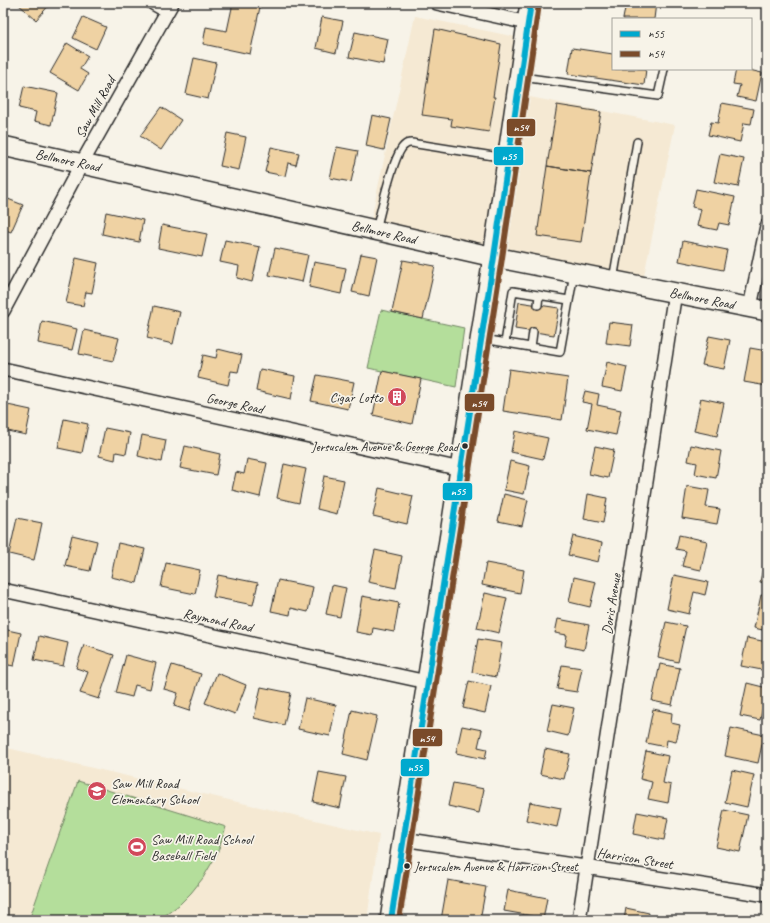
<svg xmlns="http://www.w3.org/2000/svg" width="770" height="923" font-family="Caveat,sans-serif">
	<rect width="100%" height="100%" fill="#f7f3e8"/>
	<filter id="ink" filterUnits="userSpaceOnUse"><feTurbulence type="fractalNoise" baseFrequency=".025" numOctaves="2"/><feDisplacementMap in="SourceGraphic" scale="8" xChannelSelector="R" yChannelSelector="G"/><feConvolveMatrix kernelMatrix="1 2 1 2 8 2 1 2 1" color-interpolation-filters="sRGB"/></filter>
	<g filter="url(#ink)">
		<path fill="#f5e9d3" d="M415 16 521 38 514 94 675 125 641 290 369 229Z
			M3 747 379 835 367 920H3Z"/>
		<path fill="#b4de9b" stroke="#708463" d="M381 310 464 328 456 387 368 368Z
			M78 781 226 827 217 854 203 878 191 893 179 905 159 920H29Z"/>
		<path fill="#efd2a3" stroke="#2b2b2b" d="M17 3H51L36 20Z
			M233 3 260 7 250 54 203 44 206 27 227 31Z
			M626 3H656L654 19H623Z
			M83 17 106 27 96 49 73 38Z
			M322 17 343 21 336 53 316 48Z
			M435 29 501 44 493 97H495L489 132 451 126 452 119 422 115Z
			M355 32 388 39 383 64 349 57Z
			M67 43 88 56 80 69 88 74 79 90 50 73Z
			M572 48 613 54V69H646L644 85 568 74Z
			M194 58 216 63 208 99 186 94Z
			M736 69H745L762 73 756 101 737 97 740 85 733 84Z
			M24 86 58 93 51 125 34 121 36 112 19 108Z
			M722 103 754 109 751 124 744 123 740 142 708 135 711 122 718 123Z
			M557 105 601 112 591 173 547 166Z
			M161 107 181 120 161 150 140 136Z
			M372 115 391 119 384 150 366 146Z
			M227 133 246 137 239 170 220 166Z
			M271 147 299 153 296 165 288 163 285 176 265 172Z
			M337 147 358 151 351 182 330 178Z
			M720 154 744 159 738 187 714 182Z
			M547 166 591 173 581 242 537 236Z
			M696 189 735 197 729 225 719 223 717 230 697 226 701 209 692 207Z
			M3 197 23 205 11 232 3 229Z
			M106 212 143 220 139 242 102 234Z
			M162 225 207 234 202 257 158 248Z
			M225 240 260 247 252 282 237 278 239 266 220 262Z
			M683 241 727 250 723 270 679 261Z
			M275 248 308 255 302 282 269 275Z
			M361 254 377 257 369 296 352 292Z
			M76 258 98 263 92 293 86 292 83 306 66 303Z
			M403 260 435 266 423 319 392 312Z
			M314 262 346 268 341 294 309 287Z
			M519 302 559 308 554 335 515 329Z
			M154 306 180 312 173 344 147 338Z
			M42 321 77 329 72 350 38 343Z
			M609 322 633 325 630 346 606 343Z
			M84 330 119 338 113 361 79 354Z
			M709 336 730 340 724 369 702 365Z
			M750 348 767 351V386L744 382Z
			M218 349 242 355 238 372 231 371 228 385 198 378 203 355 216 358Z
			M607 362 627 367 622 391 602 387Z
			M260 369 295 376 291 399 256 391Z
			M509 369 568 378 562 420 503 411Z
			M382 371 421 379 412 424 373 415Z
			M317 375 354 382 348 409 311 401Z
			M585 391 599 394 597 405 621 410 616 435 587 429 592 404 582 402Z
			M701 398 724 403 717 436 694 431Z
			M3 404 31 410 26 435 3 430Z
			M64 419 88 424 82 453 58 448Z
			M105 428 130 433 126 454 116 452 115 460 99 456Z
			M515 431 548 438 543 459 511 452Z
			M142 435 166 440 162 462 138 456Z
			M691 445 721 451 716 478 695 474 697 463 688 461Z
			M185 446 220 454 216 475 180 468Z
			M595 446 614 450 608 478 589 474Z
			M247 459 267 463 260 497 232 490 236 472 244 474Z
			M510 461 530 466 524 494 504 490Z
			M284 464 306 469 299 503 277 498Z
			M324 476 344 480 337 514 317 509Z
			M687 486 709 490 706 507 720 509 717 524 682 518Z
			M379 488 413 496 407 524 373 516Z
			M504 494 528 500 522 526 498 521Z
			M588 494 607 498 603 523 584 519Z
			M17 518 42 523 34 560 9 554Z
			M72 535 97 541 90 571 65 566Z
			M679 535 707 541 701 570 682 566 686 551 676 549Z
			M573 536 602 543 598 562 568 555Z
			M118 543 145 549 137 583 111 577Z
			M767 549V583L760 582Z
			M375 550 402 556 396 588 368 582Z
			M166 563 200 570 195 594 161 587Z
			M486 563 524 570 520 593 482 585Z
			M218 575 258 583 253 605 213 597Z
			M674 575 708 582 705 595 694 592 689 614 667 609Z
			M574 577 596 582 590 607 569 602Z
			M278 580 313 587 308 612 291 608 290 615 271 611Z
			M332 585 346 588 340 617 326 614Z
			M485 593 507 598 499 633 477 628Z
			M761 595 767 596V631L754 628Z
			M362 596 399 603 394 632 373 628 372 635 356 632Z
			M558 619 589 625 584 650 565 646 567 635 555 633Z
			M666 622 686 626 678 662 658 657Z
			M3 629 21 633 14 666 3 664Z
			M39 636 68 643 63 666 34 660Z
			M747 638 767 642 766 655H767V671L741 666Z
			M478 639 502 643 496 677 472 672Z
			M84 645 114 655 99 699 80 693 88 672 76 668Z
			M126 655 156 663 150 689 135 685 132 697 116 693Z
			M660 664 680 668 672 705 652 701Z
			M172 665 201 674 189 711 174 706 178 693 164 689Z
			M562 665 582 668 577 692 557 689Z
			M217 673 246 685 235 714 205 703Z
			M469 681 491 686 485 713 463 708Z
			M747 683 767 688 760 720 740 716Z
			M261 687 291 693 284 725 254 718Z
			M305 698 336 705 330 736 298 729Z
			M553 704 574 708 568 736 547 731Z
			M653 709 672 713 671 723 680 725 676 742 667 740 666 747 646 743Z
			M352 710 377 716 367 760 343 754Z
			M462 726 482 730 478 747 487 749 485 759 456 753Z
			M731 728 764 735 758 763 725 756Z
			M545 749 570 754 564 779 540 774Z
			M646 751 668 756 663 783 671 785 668 803 648 799 652 782 640 779Z
			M732 770 754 775 747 807 725 802Z
			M319 772 346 777 340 808 313 802Z
			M453 783 484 789 479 813 448 806Z
			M530 802 561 808 557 827 526 820Z
			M724 810 748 815 740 852 716 847Z
			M637 812 668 818 664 840 633 834Z
			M448 880 486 887 480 920H441Z
			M508 890 547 898 543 920H531L532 916 504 911Z
			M626 908 649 913 648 920H624Z"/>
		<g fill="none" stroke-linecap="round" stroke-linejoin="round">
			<defs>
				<path id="service" d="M522 77 658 96 664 69
					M376 230C380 215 394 151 405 145 408 142 413 143 417 144L506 158
					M613 280 637 142
					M538 305 539 295
					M483 339 560 352 574 273
					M505 343 513 291 569 300
					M531 347 533 332"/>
				<path id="minor" d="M153 3 167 11
					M437 3 528 23
					M750 307 767 226
					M3 311 82 163 172 3
					M3 369 461 469
					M3 590 427 682
					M403 839 767 895
					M579 920 675 292"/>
				<path id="secondary" d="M3 146 494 257 767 311"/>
				<path id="primary" d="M391 920 494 257 531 3"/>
			</defs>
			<use href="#service" stroke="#2b2b2b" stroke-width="10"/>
			<use href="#minor" stroke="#2b2b2b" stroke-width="16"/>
			<use href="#secondary" stroke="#2b2b2b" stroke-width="22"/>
			<use href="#primary" stroke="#2b2b2b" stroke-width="24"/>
			<use href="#service" stroke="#f7f3e8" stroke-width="7"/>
			<use href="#minor" stroke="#f7f3e8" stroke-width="13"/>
			<use href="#secondary" stroke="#f7f3e8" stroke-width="19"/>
			<use href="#primary" stroke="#f7f3e8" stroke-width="21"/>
			<defs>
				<path id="bus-1" d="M391 920 494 257 531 3"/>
				<path id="bus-2" d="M399 920 502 258 539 4"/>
			</defs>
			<use href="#bus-1" stroke="#f7f3e8" stroke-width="9"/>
			<use href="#bus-2" stroke="#f7f3e8" stroke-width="9"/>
			<use href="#bus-1" stroke="#00a9ce" stroke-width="6"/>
			<use href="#bus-2" stroke="#7a4b2a" stroke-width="6"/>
		</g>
	</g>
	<defs>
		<symbol id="building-disc" viewBox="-11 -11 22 22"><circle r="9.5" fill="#d1495b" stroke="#f7f3e8"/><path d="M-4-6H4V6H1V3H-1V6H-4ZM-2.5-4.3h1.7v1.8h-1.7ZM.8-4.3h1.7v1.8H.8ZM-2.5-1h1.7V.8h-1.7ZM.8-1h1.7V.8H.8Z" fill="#fff"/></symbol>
		<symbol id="school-disc" viewBox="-11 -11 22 22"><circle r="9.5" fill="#d1495b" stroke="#f7f3e8"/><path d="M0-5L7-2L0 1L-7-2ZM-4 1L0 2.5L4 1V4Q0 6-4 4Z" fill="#fff"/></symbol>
		<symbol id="stadium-disc" viewBox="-11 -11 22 22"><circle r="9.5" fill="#d1495b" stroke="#f7f3e8"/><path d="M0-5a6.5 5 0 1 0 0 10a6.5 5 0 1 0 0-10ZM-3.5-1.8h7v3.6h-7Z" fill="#fff"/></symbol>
	</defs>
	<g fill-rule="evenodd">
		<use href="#building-disc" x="386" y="386" width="22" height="22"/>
		<use href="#school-disc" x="86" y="780" width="22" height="22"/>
		<use href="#stadium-disc" x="126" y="836" width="22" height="22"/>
	</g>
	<g fill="#2b2b2b" stroke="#f7f3e8" stroke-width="1.5">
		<circle cx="465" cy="446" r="3.5"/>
		<circle cx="407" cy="866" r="3.5"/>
	</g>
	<g text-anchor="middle" stroke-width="3.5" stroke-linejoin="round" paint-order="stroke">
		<g font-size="13" fill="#2b2b2b" stroke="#f7f3e8" text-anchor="end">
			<text x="458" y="451">Jersusalem Avenue &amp; George Road</text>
			<text x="414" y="871" text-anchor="start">Jersusalem Avenue &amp; Harrison Street</text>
		</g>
		<g font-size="14" fill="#2b2b2b" stroke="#f7f3e8">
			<text transform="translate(95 107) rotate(-61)" y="5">Saw Mill Road</text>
			<text transform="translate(68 160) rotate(12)" y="5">Bellmore Road</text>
			<text transform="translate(384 232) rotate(13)" y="5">Bellmore Road</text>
			<text transform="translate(702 298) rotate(11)" y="5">Bellmore Road</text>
			<text transform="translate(235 403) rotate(12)" y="5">George Road</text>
			<text transform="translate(611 604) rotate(-81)" y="5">Doris Avenue</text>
			<text transform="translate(218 620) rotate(12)" y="5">Raymond Road</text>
			<text transform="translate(635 858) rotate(9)" y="5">Harrison Street</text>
		</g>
		<g font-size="14" fill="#2b2b2b" stroke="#f7f3e8" text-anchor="start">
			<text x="383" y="402" text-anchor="end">Cigar Lotto</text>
			<text x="111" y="788">Saw Mill Road<tspan x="111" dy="16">Elementary School</tspan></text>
			<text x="151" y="844">Saw Mill Road School<tspan x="151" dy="16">Baseball Field</tspan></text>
		</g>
	</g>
	<g stroke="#f7f3e8" stroke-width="1.5">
		<rect x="506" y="118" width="30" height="19" rx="4" fill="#7a4b2a"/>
		<rect x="493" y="146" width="31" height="20" rx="4" fill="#00a9ce"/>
		<rect x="464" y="393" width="31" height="19" rx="4" fill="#7a4b2a"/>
		<rect x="442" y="482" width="31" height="19" rx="4" fill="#00a9ce"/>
		<rect x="412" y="728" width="31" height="19" rx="4" fill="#7a4b2a"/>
		<rect x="400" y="758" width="30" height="19" rx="4" fill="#00a9ce"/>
	</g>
	<g font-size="11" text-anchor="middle" font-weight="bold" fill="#fff">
		<text x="521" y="131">n54</text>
		<text x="509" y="160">n55</text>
		<text x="479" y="407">n54</text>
		<text x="458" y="495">n55</text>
		<text x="427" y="742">n54</text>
		<text x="415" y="771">n55</text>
	</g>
	<rect width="770" height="923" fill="none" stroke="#f7f3e8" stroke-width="16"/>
	<rect x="8" y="8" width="754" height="907" fill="none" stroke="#2b2b2b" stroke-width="1.5" filter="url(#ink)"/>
	<rect x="612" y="18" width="140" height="52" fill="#f7f3e8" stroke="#a5a39c"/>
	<rect x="620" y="31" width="20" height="6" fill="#00a9ce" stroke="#a5a39c"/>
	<text x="648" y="38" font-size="12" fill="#2b2b2b">n55</text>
	<rect x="620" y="51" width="20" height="6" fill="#7a4b2a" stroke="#a5a39c"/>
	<text x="648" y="58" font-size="12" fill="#2b2b2b">n54</text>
</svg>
